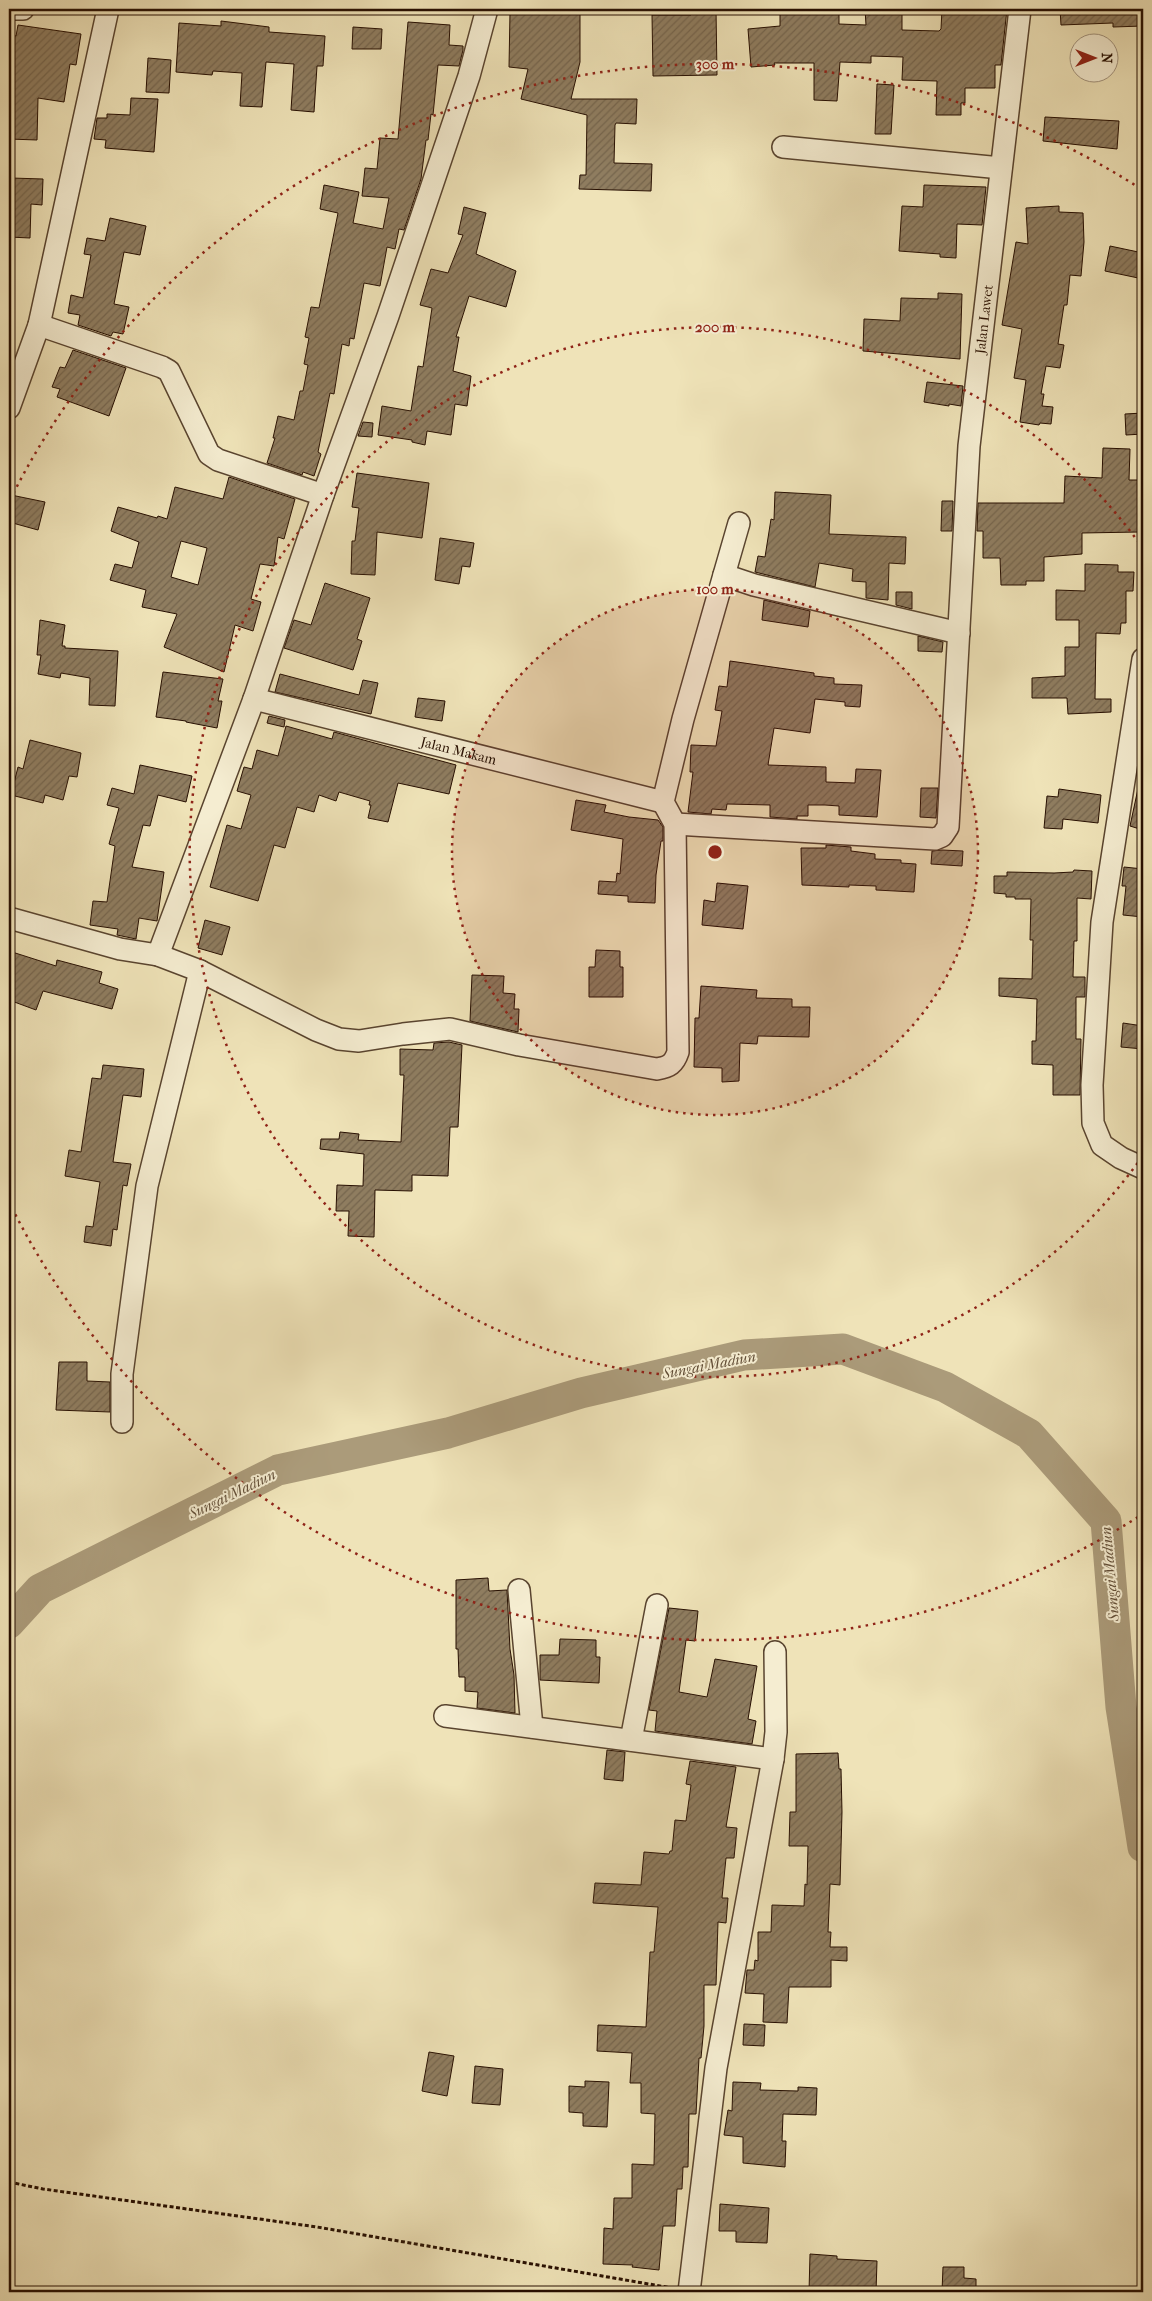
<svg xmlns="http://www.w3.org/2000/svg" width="1152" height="2301" font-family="'IM FELL French Canon',serif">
	<defs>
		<pattern id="building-hatch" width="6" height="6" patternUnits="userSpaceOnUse" patternTransform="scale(1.25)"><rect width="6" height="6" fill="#8f7d60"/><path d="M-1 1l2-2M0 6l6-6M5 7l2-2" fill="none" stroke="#75654d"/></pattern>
	</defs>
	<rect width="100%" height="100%" fill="#efe3b8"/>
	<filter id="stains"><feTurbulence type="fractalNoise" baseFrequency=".004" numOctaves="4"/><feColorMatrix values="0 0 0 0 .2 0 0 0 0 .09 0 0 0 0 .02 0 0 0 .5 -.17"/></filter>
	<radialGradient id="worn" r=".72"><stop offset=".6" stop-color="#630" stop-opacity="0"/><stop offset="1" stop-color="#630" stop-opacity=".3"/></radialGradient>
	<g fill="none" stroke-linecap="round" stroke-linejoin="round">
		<path stroke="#ab9b7a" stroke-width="31" d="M9 1623 40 1589 278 1470 448 1433 581 1393 744 1355 843 1349 945 1387 1029 1434 1106 1521 1121 1707 1143 1847"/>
	</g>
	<path fill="url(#building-hatch)" stroke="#270f01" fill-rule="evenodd" d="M691 9H716L717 75 653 76 652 15H691Z
		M780 9H839V24L866 25 865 9H902V30L939 31 941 29 942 9H1007L1001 65H995V88H965V103H961V115H936L937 81 902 80 903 57 871 56V63L840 62 837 101 814 100V63H774L775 65 751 67 748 29 780 26Z
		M1060 9H1143V26L1113 27V23L1061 25Z
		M510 12H580V62L571 99H637L636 124 616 123 615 125 614 163 652 164 651 191 579 189 580 175H586L587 115 521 99 528 69 509 67Z
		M221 21 269 27V32L325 36 323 66H317L314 112 291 110 294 64 266 62 262 107 240 106 242 73 213 71 212 75 176 72 179 23 221 26Z
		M408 22 450 25 449 45 463 46V50L459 66 438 65 433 115 431 114 428 140H426L421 179 404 230 399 229 395 249 387 247 380 286 364 283 354 339 350 338 349 346 342 344 334 394 330 393 318 452 321 454 314 476 303 472 302 475 267 463 275 438H273L278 416 294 420 300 391H303L308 365 304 364 309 338 305 337 311 307 319 308 338 213 320 209 324 185 359 192 353 223 383 229 389 198 362 196 365 168 377 169 380 138 398 139Z
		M18 25 81 34 76 65 70 64 64 102 38 98 37 140 9 139V35L16 36Z
		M353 27 382 29 381 49H352Z
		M148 58 171 60 169 93 146 92Z
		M877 84 894 85 891 134H875Z
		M131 98 158 99 154 152 105 148 106 140 94 139 97 118H107V114L130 115Z
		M1045 117 1119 121 1117 149 1043 141Z
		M11 178 43 179 42 205 31 204 30 238 9 237Z
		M924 185 986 187 982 225 957 224 956 258 940 257V254L899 251 902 206 923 207Z
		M1059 206V212L1083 213 1084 242 1081 276 1070 275 1067 305H1064L1058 344 1064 345 1060 368 1046 366 1041 394H1044L1042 406 1053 407 1051 424 1040 423 1039 425 1020 422 1026 380 1014 378 1022 329 1002 325 1016 242 1028 244 1026 208Z
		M464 207 486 213 476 254 516 271 506 307 469 296 456 337H459L453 371 471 376 467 406 455 404 451 435 427 431 425 445 412 442V440L378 435 382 406 411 411 418 366 423 367 432 308 420 305 431 269 448 273 463 235 458 234Z
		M110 218 146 226 140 255 124 252 114 304 129 307 123 334 113 332 111 336 78 325 80 315 68 313 71 295 83 298 91 255 84 254 87 238 105 241Z
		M1110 246 1143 253V279L1105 271Z
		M938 293 962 294 960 359 863 351 864 319 900 321 901 298 938 299Z
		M73 350 126 368 109 416 57 397 60 389 52 387 60 367 65 368Z
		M927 382 963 386 961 406 949 404V406L924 402Z
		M1143 413V434L1126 435 1125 414Z
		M363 422 373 423 372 437 358 436Z
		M1103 448 1130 449 1129 480H1143V506H1140L1139 532 1082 533V554L1044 557V581H1026V585H1001L1000 558H983V531H977L978 503H1064L1065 476 1102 478Z
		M357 473 429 483 422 538 377 532 375 575 351 574 352 541H355L359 508 352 507Z
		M229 477 295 499 284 539 278 537 274 566 260 564 251 599 261 602 253 631 235 625 224 672 164 647 177 614 142 607 146 590 110 580 115 564 132 568 139 542 111 531 118 507 157 518 158 516 167 519 175 487 223 499ZM181 541 207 548 198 585 171 577Z
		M775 492 831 495 829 534 906 537 905 564 889 563 888 600 866 598V582L852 581 853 569 819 563 815 587 755 572 758 556 765 557 771 519 774 520Z
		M11 495 45 502 38 530 9 522Z
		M942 501H953L952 531H941Z
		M440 538 474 543 470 567 462 566 459 584 435 580Z
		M1085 564 1118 565V572H1134L1133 591H1126V623H1121L1120 634 1096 633 1095 699H1111V712L1068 714 1067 698H1032V678L1065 676V647H1079V620H1056V590L1085 591Z
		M325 583 370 598 357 639 362 641 353 670 284 648 294 620 311 625Z
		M896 592H912V609L896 605Z
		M764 600 810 611 808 627 762 620Z
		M40 620 65 625 62 646H65V648L118 651 115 706 89 705 90 678 61 673 60 678 38 674 41 655H37Z
		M918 636 943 642 942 652 918 651Z
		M730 661 814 673V676L834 678V684L862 685 860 707 845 706V702L815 699 810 733 774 728 768 765 826 767V782L855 783 856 769 881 770 877 817 839 815V806L825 805H808V816H797V819L770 817V805L727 804 726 810 712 809 711 814 688 812 693 772H690L691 745 716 746 722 711 715 710 719 686 727 687Z
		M163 672 223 679 218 701H222L217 728 186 722V721L156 717Z
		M280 674 359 695 363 680 378 683 371 714 275 692Z
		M418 698 445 701 442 721 415 717Z
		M269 716 285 720 284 727 267 723Z
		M286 726 332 739 334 732 456 765 449 794 398 783 388 822 368 818 371 805H369L370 801 339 792 336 801 319 795 314 812 297 807 285 848 274 845 258 901 210 887 227 825 241 829 251 795 237 791 244 767 252 769 257 750 278 756Z
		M30 740 81 753 77 777 69 776 63 800 45 795 43 803 11 795 18 767 23 769Z
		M140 765 192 776 186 802 158 795 150 826 143 825 132 867 164 872 157 921 139 918 136 939 117 935 118 929 90 925 93 901 107 902 115 846 109 844 119 808 107 805 112 788 134 794Z
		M1139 784H1143V830L1130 826Z
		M921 788H938L936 818 920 817Z
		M1059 789 1101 795 1098 823 1063 819 1062 829 1044 828 1047 796 1058 797Z
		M576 800 606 805 604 812 629 817 658 820 663 827V841H661L656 875 655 903 628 902V896L598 894 599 881 616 882 617 873 620 874 623 839 571 830Z
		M826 845 851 847V851L875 854V859L901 860V863L916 864 914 892 876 890V886L849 885V887L802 885 801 848H826Z
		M942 850 963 851 962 866 931 864 932 851Z
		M1124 867 1143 869 1140 892H1143V917L1123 915 1126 886H1122Z
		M1074 870 1092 871 1091 899 1077 898V941H1074L1073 977H1085V997H1076V1039H1081L1080 1095H1053V1065L1032 1064V1041H1036L1037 999 999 996V978L1032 979 1033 940H1030L1031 899H1015V897H1006V894L994 893V876H1007V872L1054 873 1073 872Z
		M717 883 748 886 743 929 702 925 704 900 715 902Z
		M205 920 230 927 222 955 198 948Z
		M596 950 620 951V967H623V997H589V967H595Z
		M9 951 56 966 57 960 102 972 99 983 118 989 112 1009 43 991 36 1010 9 1000Z
		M472 975 504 976 503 993 515 994 514 1009H519L518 1032 470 1021Z
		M701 986 757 990 756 998 792 999V1007H810L809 1037 758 1036 757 1044 740 1043 739 1081 722 1082V1068L694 1067 695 1018H699Z
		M1123 1023 1143 1026V1049L1121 1047Z
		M449 1042 462 1045 458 1127H450L448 1176 412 1175V1191L375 1190 374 1237 348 1236 349 1211H336L337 1185 363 1186 364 1154 320 1149 321 1139H339L340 1132 359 1134 358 1140 401 1142 404 1075H400V1049L433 1050 434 1043Z
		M103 1065 144 1069 141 1097 123 1095 113 1162 131 1164 127 1186 123 1185 117 1230 113 1229 111 1246 84 1242 86 1226 93 1227 100 1182 65 1176 69 1150 81 1152 92 1078 101 1079Z
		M59 1362H87V1381L110 1382V1412L56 1410Z
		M488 1578 489 1591 507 1590 510 1649 514 1675 515 1713 477 1708 478 1692 465 1691V1677H459L458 1649H456V1580Z
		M669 1608 698 1611 695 1641 686 1640 679 1692 707 1697 715 1659 757 1666 748 1719 756 1721 752 1744 655 1731 657 1711 649 1710Z
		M560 1639 596 1640V1657H600L599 1683 540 1680V1655H559Z
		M607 1750 625 1752 623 1781 604 1779Z
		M838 1753 839 1769H841L842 1812 840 1885 830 1884 828 1932H831L830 1947H847V1961L831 1960V1987H789L787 2023 763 2022 764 1994 745 1993 747 1970H754L755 1960 758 1961V1932H771L772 1905 804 1906 805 1884 807 1885 808 1846H789L790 1812H796V1754Z
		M690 1761 736 1767 726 1827 737 1828 734 1858H726L722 1898H728L726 1923 718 1922 716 1985H704V2026L701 2058H699L696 2114H689L688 2167H683L682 2189H677L675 2226H663L659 2270 632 2267 633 2265 603 2264 604 2228 613 2229 614 2198H632V2164L654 2165 655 2114 641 2113V2083H630L632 2053 597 2051 598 2025 646 2027 650 1952H654L658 1907 593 1903 595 1883 641 1885 644 1852 669 1854 670 1851H672L675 1820 686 1821 691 1785 686 1784Z
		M744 2024 765 2025 764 2046 743 2045Z
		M429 2052 454 2056 447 2096 422 2091Z
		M475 2066 503 2069 500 2105 472 2103Z
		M585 2081 609 2082 607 2127 583 2126V2113L569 2112V2086L585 2087Z
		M733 2082 761 2083 760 2090 798 2091V2087L817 2088 816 2115 783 2114 782 2141H786L785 2167 743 2163V2137L724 2135 728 2110 732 2111Z
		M720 2204 769 2208 767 2243 736 2242V2231H719Z
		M810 2254 837 2256V2259L877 2261 876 2292H809Z
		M943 2267H964V2278L976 2279V2292H942Z"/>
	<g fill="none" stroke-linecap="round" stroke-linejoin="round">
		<defs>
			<g id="minor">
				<path d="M9 9H23"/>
				<path d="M783 147 1001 168"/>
				<path d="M39 325 162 367 169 371 209 454 218 460 323 495"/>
				<path d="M9 408 39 325 108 9"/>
				<path d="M724 575 739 523"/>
				<path d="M1143 659 1102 922 1092 1085 1093 1123 1102 1145 1121 1158 1143 1168"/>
				<path id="s1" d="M254 699 663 802"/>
				<path id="s2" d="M675 824 935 839 942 836 948 827 969 446 1020 9"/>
				<path d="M9 918 120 949 158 955 200 971 316 1030 339 1039 359 1041 403 1034 450 1029 519 1045 657 1069C669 1067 674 1064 678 1052L675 824 663 802 683 719 724 575 754 585 959 633"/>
				<path d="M158 955 254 699 323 495 388 316 469 76 487 9"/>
				<path d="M122 1422V1374L147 1186 200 971"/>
				<path d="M519 1590 532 1727"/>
				<path d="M445 1716 773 1759"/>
				<path d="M631 1740 657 1605"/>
				<path d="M689 2292 716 2068 773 1759 776 1732 775 1652"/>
			</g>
		</defs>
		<use href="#minor" stroke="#59442f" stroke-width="24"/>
		<path stroke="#270f01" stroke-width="3" stroke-dasharray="4 2.5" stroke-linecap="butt" d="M9 2182 43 2189 317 2227 672 2288"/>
		<use href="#minor" stroke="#f5edd1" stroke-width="21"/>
	</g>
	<circle cx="715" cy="852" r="263" fill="#8f2418" fill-opacity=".12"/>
	<g fill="none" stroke="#8f2418" stroke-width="2.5" stroke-dasharray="2.5 5">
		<circle cx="715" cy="852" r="263"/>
		<path d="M1142 1157A525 525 0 1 1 1142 547"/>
		<path d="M1138 1517A788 788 0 0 1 10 1204M10 500A788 788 0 0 1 1138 187"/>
	</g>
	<g text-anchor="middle" stroke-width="4" stroke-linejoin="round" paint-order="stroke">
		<g font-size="14" fill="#270f01" stroke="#f5edd1">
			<text dy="5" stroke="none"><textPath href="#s2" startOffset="788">Jalan Lawet</textPath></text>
			<text dy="5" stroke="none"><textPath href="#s1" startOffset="211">Jalan Makam</textPath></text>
		</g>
		<g font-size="15" font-style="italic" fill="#624e37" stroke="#f5edd1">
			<text transform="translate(709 1365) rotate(-11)" y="5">Sungai Madiun</text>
			<text transform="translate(232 1494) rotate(-26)" y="5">Sungai Madiun</text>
			<text transform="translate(1110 1574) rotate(-95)" y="5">Sungai Madiun</text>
		</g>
	</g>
	<circle cx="715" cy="852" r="8" fill="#8f2418" stroke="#f5edd1" stroke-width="2.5"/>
	<g font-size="15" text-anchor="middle" font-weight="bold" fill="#8f2418" stroke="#f5edd1" stroke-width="4" stroke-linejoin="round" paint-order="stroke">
		<text x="715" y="69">300 m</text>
		<text x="715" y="332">200 m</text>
		<text x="715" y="594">100 m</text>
	</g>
	<rect width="1152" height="2301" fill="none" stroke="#efe3b8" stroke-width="30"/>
	<rect x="10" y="10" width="1132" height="2281" fill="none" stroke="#270f01" stroke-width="2.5"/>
	<rect x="15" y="15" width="1122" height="2271" fill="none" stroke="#270f01"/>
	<g transform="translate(1094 58) rotate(90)"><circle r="24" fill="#f5edd1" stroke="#a3947e"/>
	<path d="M0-4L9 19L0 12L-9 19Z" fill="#8f2418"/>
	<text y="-8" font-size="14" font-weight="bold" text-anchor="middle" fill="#270f01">N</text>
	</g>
	<rect width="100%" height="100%" filter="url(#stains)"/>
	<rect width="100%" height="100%" fill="url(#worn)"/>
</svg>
